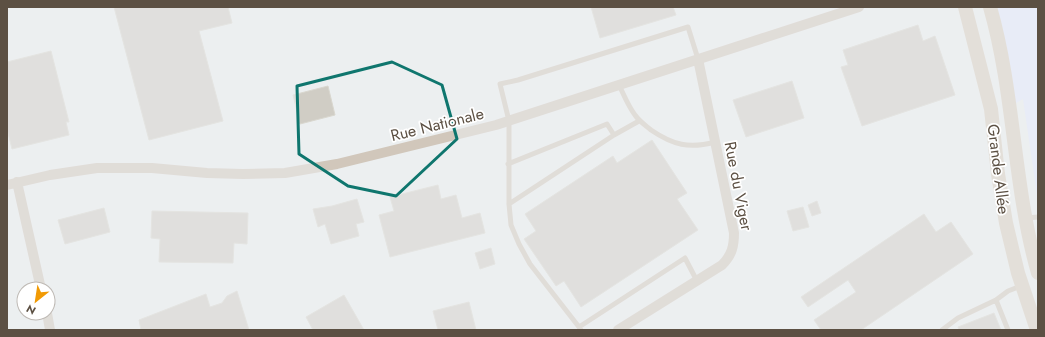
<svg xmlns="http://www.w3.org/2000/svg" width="1045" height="337" font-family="Jost,sans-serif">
	<rect width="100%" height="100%" fill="#eceff0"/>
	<path fill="#e2e8fe" d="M990 7H1038V202L1023 99 1011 106Z"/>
	<path fill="#d0cdc5" stroke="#d9d7cf" d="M114 7H228L232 23 199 31 223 121 149 140Z
		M591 7H673L676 15 600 38Z
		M918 25 923 41 935 36 955 95 862 126 841 67 848 65 843 50Z
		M51 51 69 122H66L69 135 12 149 7 129V62Z
		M792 81 804 118 746 137 733 100Z
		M328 86 335 115 300 124 293 95Z
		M652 140 687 193 677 199 698 230 581 307 564 281 556 286 524 239 536 231 525 214 613 156 617 163Z
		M438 185 441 199 456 195 462 218 480 213 485 233 390 257 379 215 394 211 390 197Z
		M357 199 364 222 356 224 359 236 331 244 325 224 318 227 313 209 332 206Z
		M817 201 821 213 812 216 808 205Z
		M803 207 809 227 793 231 787 211Z
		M104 208 110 232 65 244 58 220Z
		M152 211 248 213 247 244 234 243 233 263 159 262 160 239 151 238Z
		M924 214 936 232 951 222 973 254 861 330H821L814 320 856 292 848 280 808 307 801 297Z
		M491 248 495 264 480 269 475 253Z
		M237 291 249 330H141L139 320 206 294 210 307 222 303 227 296Z
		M344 295 364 330H313L306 317Z
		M469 302 476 330H438L433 311Z
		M994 313 1001 330H959L958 327Z"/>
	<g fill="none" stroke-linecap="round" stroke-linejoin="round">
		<path stroke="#d1c7bb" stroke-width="5" d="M619 85C624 95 628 106 635 115 639 121 645 125 651 130 673 145 689 149 715 142
			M508 164 607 124 614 135 639 121
			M509 204 614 135
			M1026 218 1038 217
			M579 327 530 264 519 244 511 225 509 204V121L500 84 518 80 688 27 698 59
			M581 330 579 327 685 258 697 281
			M942 330 958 318 996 300
			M1008 330 996 300 1008 291 1021 286"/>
		<path stroke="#d1c7bb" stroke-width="10" d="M17 182 41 289
			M7 185 50 175 97 168H152L207 173 243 174 285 173 337 164 496 125 859 7
			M47 313 50 330
			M618 330 722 265C732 255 734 246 734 233L698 59"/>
		<path stroke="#d8cdbc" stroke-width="14" d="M965 7 991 109 998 174 1006 223 1018 273 1037 330
			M990 7C1015 94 1013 186 1038 273"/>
	</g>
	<path d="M0 0H1045V337H0ZM392 62 442 85 457 139 396 196 348 186 299 154 297 86Z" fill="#eceff0" fill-opacity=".55" fill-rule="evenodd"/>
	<path fill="none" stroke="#0f766e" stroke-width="3" stroke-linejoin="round" d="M392 62 442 85 457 139 396 196 348 186 299 154 297 86Z"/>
	<g text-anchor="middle" stroke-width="3.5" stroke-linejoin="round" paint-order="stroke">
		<g font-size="16" fill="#5c5043" stroke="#fff">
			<text transform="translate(437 124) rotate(-14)" y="6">Rue Nationale</text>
			<text transform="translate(999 169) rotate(83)" y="6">Grande Allée</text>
			<text transform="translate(739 186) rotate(79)" y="6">Rue du Viger</text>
		</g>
	</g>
	<rect width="1045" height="337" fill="none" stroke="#5c5043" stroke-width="16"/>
	<g transform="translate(36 301) rotate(210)"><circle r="19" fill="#ffffff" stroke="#beb9b4"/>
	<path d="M0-3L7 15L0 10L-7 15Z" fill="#f19a04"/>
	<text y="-6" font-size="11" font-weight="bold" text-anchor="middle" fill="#5c5043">N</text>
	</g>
</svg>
